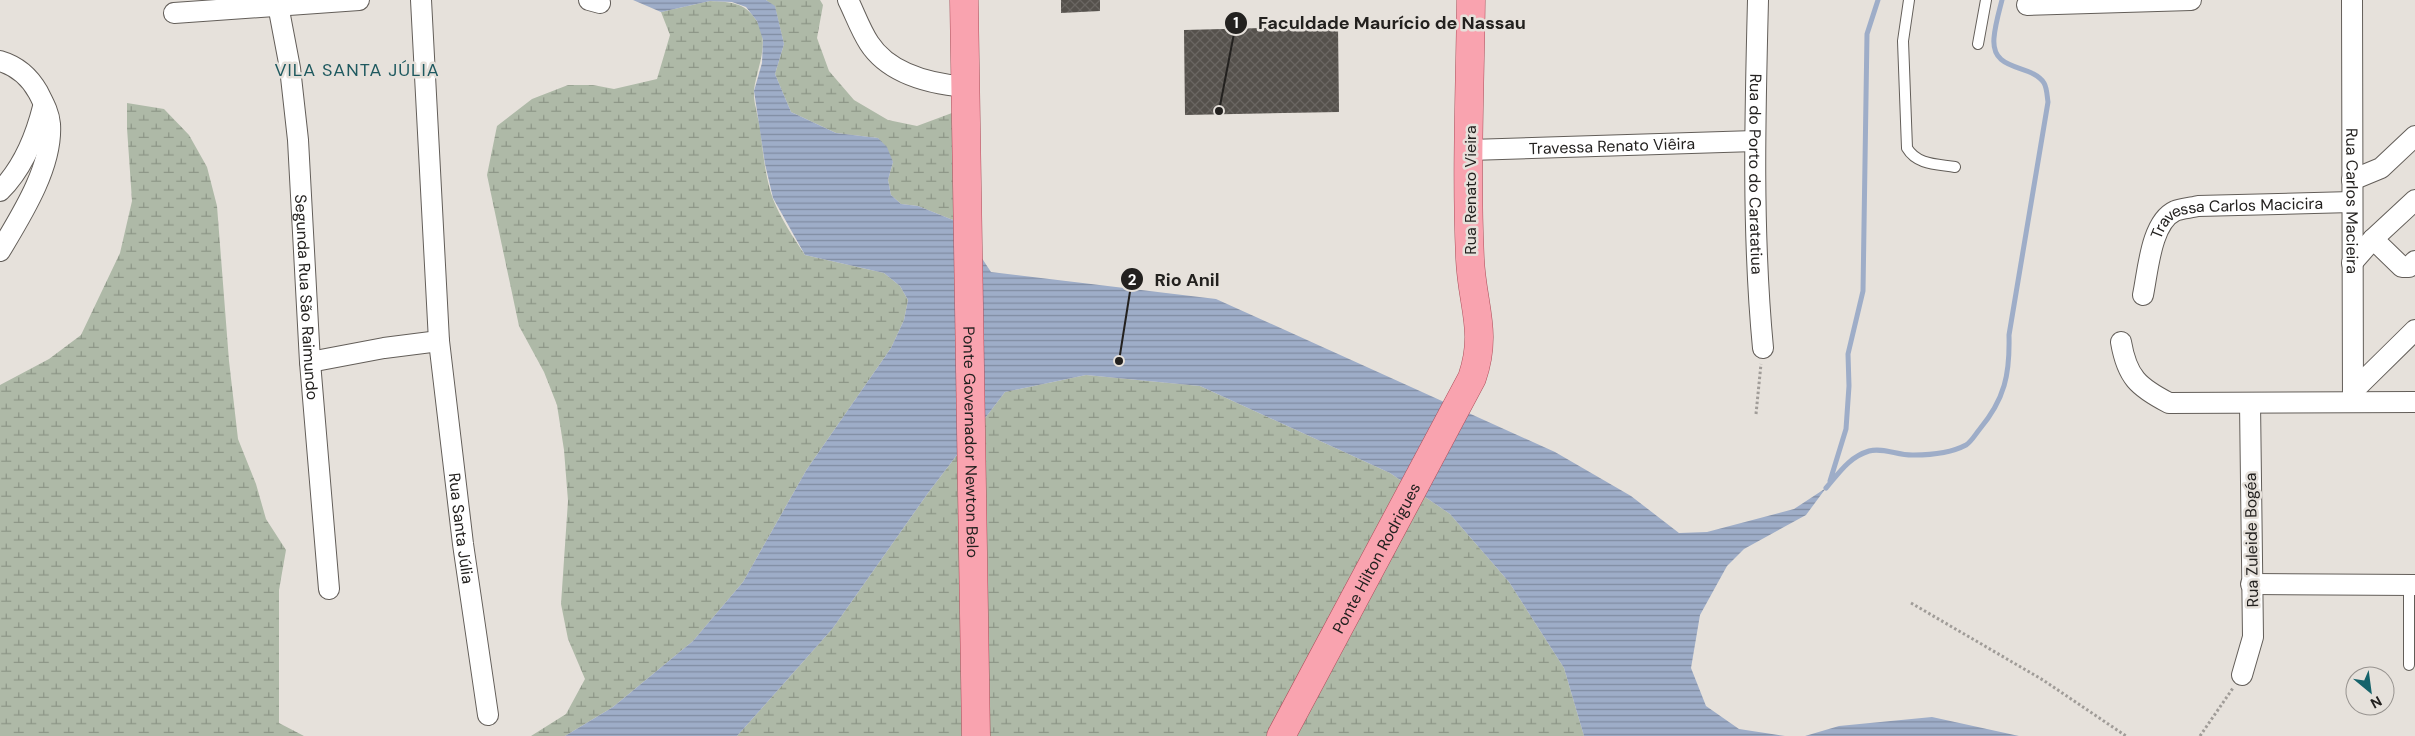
<svg xmlns="http://www.w3.org/2000/svg" width="2415" height="736" font-family="'DM Sans',sans-serif">
	<defs>
		<pattern id="wetland-marsh" width="20" height="14" patternUnits="userSpaceOnUse" patternTransform="scale(1.25)"><rect width="20" height="14" fill="#aeb9a7"/><path d="M1 5h8M5 5V1M11 12h8M15 12V8" fill="none" stroke="#8d9687"/></pattern>
		<pattern id="water-rules" width="6" height="5" patternUnits="userSpaceOnUse" patternTransform="scale(1.25)"><rect width="6" height="5" fill="#9eadc8"/><path d="M0 2.5h6" fill="none" stroke="#808ca2"/></pattern>
		<pattern id="building-cross-hatch" width="8" height="8" patternUnits="userSpaceOnUse" patternTransform="scale(1.25)"><rect width="8" height="8" fill="#55514c"/><path d="M0 0l8 8M0 8l8-8" fill="none" stroke="#6a6662"/></pattern>
	</defs>
	<rect width="100%" height="100%" fill="#e6e1db"/>
	<path fill="url(#wetland-marsh)" d="M766 0H820L823 5 817 38 829 71 854 100 888 120 917 126 960 110 958 222 918 206 901 204 891 195 888 180 893 162 878 138 836 133 791 112 775 74 784 44 775 7Z
		M710 1C729 2 745 2 756 20 771 42 757 67 754 90 753 101 758 116 760 128 763 151 765 177 773 199 781 219 793 237 805 255L884 273 900 286 908 300 904 320 891 348 807 469 743 582 693 641 613 707 565 736H531L566 714 585 679 568 639 561 604 568 501 564 450 557 405 544 372 519 326 487 175 497 126 532 99 568 85H593L614 89 657 79 670 35 661 12Z
		M127 103 164 109 189 135 207 167 217 206 229 361 238 439 256 484 266 519 286 550 279 590V723L304 736H0V385L49 359 81 335 120 253 132 201 127 128Z
		M1086 375 1200 386 1390 473 1450 514 1509 582 1564 668 1584 736H737L833 628 928 493 1005 392Z"/>
	<path fill="url(#water-rules)" d="M633 0H766L775 6 784 44 775 74 791 112 836 133 878 138 887 147 893 162 888 180 891 195 901 204 918 206 958 222 991 272 1216 299 1555 452 1631 496 1679 533 1707 532 1794 509 1826 488 1806 515 1744 549 1727 566 1700 615 1691 668 1706 706 1739 729 1785 736H1584L1564 668 1509 582 1450 514 1390 473 1200 386 1086 375 1005 392 928 493 833 628 737 736H565L613 707 693 641 743 582 807 469 891 348 904 320 908 300 900 286 884 273 805 255 773 198 765 164 754 91 762 63 763 40 757 21 746 7 732 2 710 1 661 12Z
		M1932 717 2019 736H1805L1839 726Z"/>
	<g fill="none" stroke-linecap="round" stroke-linejoin="round">
		<path stroke="#9eadc8" stroke-width="5" d="M1830 481 1846 429 1849 386 1848 354 1863 291 1867 34 1878 0
			M1826 488C1839 473 1849 457 1869 451 1883 447 1899 456 1914 455 1931 455 1951 453 1966 445 1971 442 1975 435 1979 430 2005 399 2010 374 2009 335L2048 102C2047 96 2047 88 2044 83 2031 63 1991 73 1994 38 1995 25 1999 12 2002 0"/>
	</g>
	<path fill="url(#building-cross-hatch)" d="M1061 0H1100V11L1061 13Z
		M1338 26 1339 112 1185 115 1184 30Z"/>
	<g fill="none" stroke-linecap="round" stroke-linejoin="round">
		<defs>
			<path id="service" d="M1909 0 1903 41 1907 148C1917 165 1937 164 1955 167
				M1978 44 1986 0
				M2409 665V585"/>
			<g id="minor">
				<path id="s1" d="M421 0 439 341 463 544 488 715"/>
				<path d="M589 0 600 3"/>
				<path d="M848 0C855 14 860 29 869 43 889 74 931 84 966 87"/>
				<path id="s2" d="M1758 0C1755 116 1752 233 1763 348"/>
				<path id="s3" d="M2352 0 2353 402"/>
				<path id="s4" d="M278 5 290 68 298 140 310 362 329 589"/>
				<path d="M2027 5 2191 0"/>
				<path d="M174 13 359 0"/>
				<path d="M0 61C17 66 29 76 38 92 43 102 49 112 50 124 53 166 21 216 0 251"/>
				<path id="s5" d="M1470 150 1755 141"/>
				<path d="M2352 180 2381 168 2415 136"/>
				<path d="M0 191C23 168 35 139 43 107"/>
				<path d="M2373 239 2402 267H2409L2415 261"/>
				<path d="M2352 263 2373 239 2415 200"/>
				<path id="s6" d="M2143 295C2148 271 2151 222 2175 211 2181 208 2191 208 2198 206L2352 202"/>
				<path d="M2121 342C2127 377 2138 387 2169 403L2415 402"/>
				<path d="M310 362 384 348 439 341"/>
				<path d="M2353 391 2415 330"/>
				<path d="M2251 584 2415 585"/>
				<path d="M2242 675 2253 637 2250 403"/>
			</g>
			<g id="primary">
				<path id="s7" d="M964 0 976 736"/>
				<path id="s8" d="M1281 736 1472 378C1488 332 1472 305 1470 259 1466 173 1470 86 1471 0"/>
			</g>
		</defs>
		<use href="#service" stroke="#635e59" stroke-width="12"/>
		<use href="#minor" stroke="#635e59" stroke-width="22"/>
		<use href="#primary" stroke="#ac4e5a" stroke-width="29"/>
		<path stroke="#a09c98" stroke-width="3" stroke-dasharray="2.5 2.5" stroke-linecap="butt" d="M1756 414 1761 364
			M1911 603 2043 680 2126 736
			M2200 736 2233 688"/>
		<use href="#service" stroke="#fff" stroke-width="10"/>
		<use href="#minor" stroke="#fff" stroke-width="20"/>
		<use href="#primary" stroke="#f9a3af" stroke-width="28"/>
	</g>
	<g text-anchor="middle" stroke-width="5" stroke-linejoin="round" paint-order="stroke">
		<g font-size="16" fill="#23211f" stroke="#e6e1db">
			<text dy="6" stroke="none"><textPath href="#s5" startOffset="142">Travessa Renato Viêira</textPath></text>
			<text dy="6" stroke="none"><textPath href="#s2" startOffset="174">Rua do Porto do Caratatiua</textPath></text>
			<text transform="translate(1470 190) rotate(-90)" y="6">Rua Renato Vieira</text>
			<text dy="6" stroke="none"><textPath href="#s3" startOffset="201">Rua Carlos Macieira</textPath></text>
			<text dy="6" stroke="none"><textPath href="#s6" startOffset="150">Travessa Carlos Macicira</textPath></text>
			<text dy="6" stroke="none"><textPath href="#s4" startOffset="294">Segunda Rua São Raimundo</textPath></text>
			<text dy="6" stroke="none"><textPath href="#s7" startOffset="442">Ponte Governador Newton Belo</textPath></text>
			<text dy="6" stroke="none"><textPath href="#s1" startOffset="530">Rua Santa Júlia</textPath></text>
			<text transform="translate(2251 540) rotate(-91)" y="6">Rua Zuleide Bogéa</text>
			<text dy="6" stroke="none"><textPath href="#s8" startOffset="202">Ponte Hilton Rodrigues</textPath></text>
		</g>
		<g font-size="18" letter-spacing="1" fill="#1e595f" stroke="#e6e1db">
			<text x="357" y="76">VILA SANTA JÚLIA</text>
		</g>
	</g>
	<path fill="none" stroke="#23211f" stroke-width="2" d="M1219 111L1236 23M1119 361L1132 279"/>
	<g fill="#23211f" stroke="#e6e1db" stroke-width="2">
		<circle cx="1219" cy="111" r="5"/>
		<circle cx="1119" cy="361" r="5"/>
		<circle cx="1236" cy="23" r="12"/>
		<circle cx="1132" cy="279" r="12"/>
	</g>
	<g font-size="15" text-anchor="middle" font-weight="bold" fill="#fff">
		<text x="1236" y="28">1</text>
		<text x="1132" y="285">2</text>
	</g>
	<g font-size="18" text-anchor="middle" font-weight="bold" fill="#23211f" stroke="#e6e1db" stroke-width="5" stroke-linejoin="round" paint-order="stroke">
		<text x="1392" y="29">Faculdade Maurício de Nassau</text>
		<text x="1187" y="286">Rio Anil</text>
	</g>
	<g transform="translate(2370 691) rotate(151)"><circle r="24" fill="#e6e1db" stroke="#989490"/>
	<path d="M0-4L9 19L0 12L-9 19Z" fill="#15636b"/>
	<text y="-8" font-size="14" font-weight="bold" text-anchor="middle" fill="#23211f">N</text>
	</g>
</svg>
